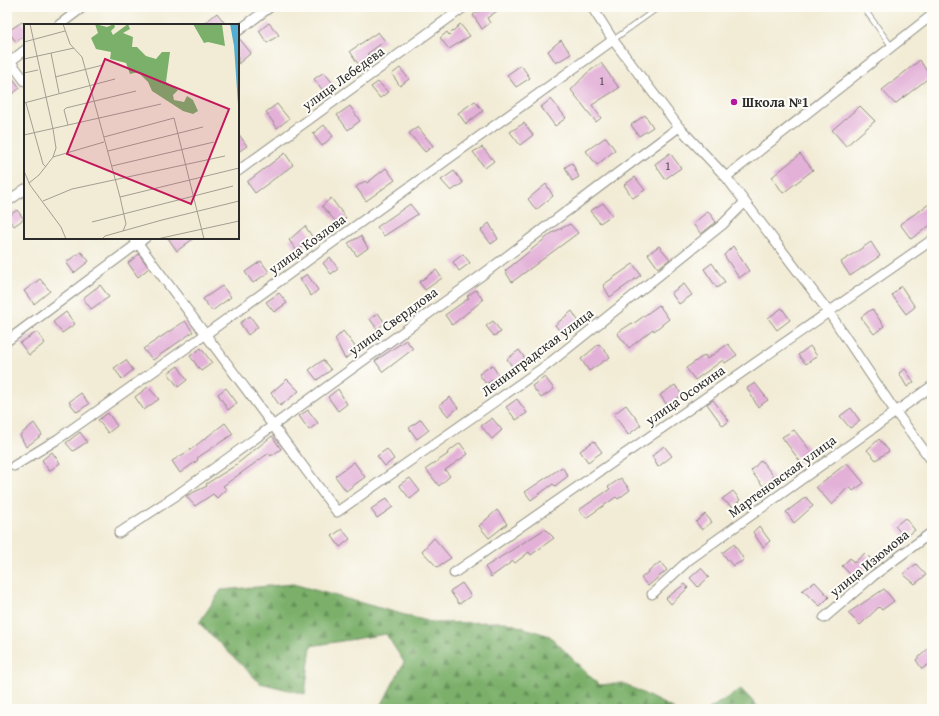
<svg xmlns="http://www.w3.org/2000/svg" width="939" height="716" font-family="'Gentium Book Plus',serif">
	<defs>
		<pattern id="forest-firs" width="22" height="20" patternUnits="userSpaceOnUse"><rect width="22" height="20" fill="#7bb06b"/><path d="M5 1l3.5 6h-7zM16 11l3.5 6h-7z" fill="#658f58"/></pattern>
	</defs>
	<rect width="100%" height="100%" fill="#fdfcf7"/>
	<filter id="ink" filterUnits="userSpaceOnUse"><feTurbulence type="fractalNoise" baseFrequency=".025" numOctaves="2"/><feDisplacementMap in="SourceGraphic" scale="8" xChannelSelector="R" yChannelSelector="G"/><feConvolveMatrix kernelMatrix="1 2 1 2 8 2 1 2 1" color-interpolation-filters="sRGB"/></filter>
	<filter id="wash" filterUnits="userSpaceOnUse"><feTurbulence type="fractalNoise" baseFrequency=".012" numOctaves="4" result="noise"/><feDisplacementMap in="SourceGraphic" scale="16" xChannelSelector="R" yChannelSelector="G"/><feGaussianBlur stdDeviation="0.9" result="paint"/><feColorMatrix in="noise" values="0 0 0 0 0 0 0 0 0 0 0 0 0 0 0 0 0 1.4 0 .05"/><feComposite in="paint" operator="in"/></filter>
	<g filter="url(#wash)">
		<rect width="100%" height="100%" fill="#f2ecd6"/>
		<path fill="url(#forest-firs)" stroke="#536e4b" d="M293 584 434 623 505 622 550 636 599 685 623 683 674 709H382L380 708 404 662 386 634 311 646 305 694 260 683 199 623 221 590Z
			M741 689 760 709H709Z"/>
		<g id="blocks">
			<path fill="#e3b0d8" d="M485 7H503L487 18 490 23 482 29 473 15Z
				M217 13 226 25H202Z
				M22 22 25 26V35L16 42 8 31Z
				M269 23 279 35 267 43 259 31Z
				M460 24 470 36 449 49 440 38 447 32 449 35Z
				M378 32 385 41 367 54 369 56 358 64 350 51Z
				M238 37 251 53 238 64Z
				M561 40 571 54 556 63 548 51Z
				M920 60 930 77 895 104 882 90Z
				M601 63 619 88 592 105 601 118 596 122 571 90 587 73Z
				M521 65 530 78 516 87 507 75Z
				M400 68 409 79 400 86 392 74Z
				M7 70 20 88 7 98Z
				M324 72 334 85 324 92 314 79Z
				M378 82 388 92 380 98 371 87Z
				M551 99 566 118 555 126 541 107Z
				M475 101 483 111 466 124 458 113Z
				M277 104 289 119 277 128 266 112Z
				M350 106 360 121 348 130 337 115Z
				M860 106 875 121 846 146 832 130Z
				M645 115 653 127 639 136 631 125Z
				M524 123 533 135 520 145 510 132Z
				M324 125 333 136 322 146 313 134Z
				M418 127 433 146 425 152 409 133Z
				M238 133 247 146 238 152Z
				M606 137 615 150 597 165 586 151Z
				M482 147 494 161 485 168 473 152Z
				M285 153 293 165 255 193 247 182Z
				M670 153 681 168 665 179 655 164Z
				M800 154 813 170 783 193 772 177Z
				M572 163 579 177 572 181 565 167Z
				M386 168 395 180 366 201 356 187 365 181 367 183Z
				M454 171 463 183 451 191 441 180Z
				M635 177 645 190 633 198 624 185Z
				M546 184 553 196 536 210 528 199Z
				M331 198 346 218 338 224 322 206Z
				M932 202V224L911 239 900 224Z
				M603 203 612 215 600 223 590 211Z
				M410 204 418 214 384 236 377 227Z
				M17 210 24 219 14 226 7 217Z
				M708 211 716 222 701 234 693 224Z
				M489 223 498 239 491 244 481 230Z
				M570 224 578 233 512 282 505 271 552 233Z
				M305 226 313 238 297 251 289 240Z
				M361 236 368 248 357 256 348 243Z
				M168 238H194L177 251Z
				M871 242 880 256 850 276 841 262Z
				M659 246 670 259 658 268 648 254Z
				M733 246 749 271 739 278 724 255Z
				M81 252 89 261 74 273 66 262Z
				M139 254 149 268 138 277 128 263Z
				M463 254 470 263 459 271 453 262Z
				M330 257 338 269 331 274 323 263Z
				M261 261 269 272 253 283 245 272Z
				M712 263 725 282 717 288 704 269Z
				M633 264 641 275 610 297 603 285Z
				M436 270 442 278 425 290 419 282Z
				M307 274 318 290 311 296 300 279Z
				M40 279 50 291 34 304 24 291Z
				M684 284 692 295 679 304 671 293Z
				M100 285 109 297 91 309 83 298Z
				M222 286 231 297 212 311 203 299Z
				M901 286 915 307 906 314 892 295Z
				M476 290 483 300 452 325 445 315 469 298 467 296Z
				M279 293 287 303 274 312 266 302Z
				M659 305 669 319 654 331 653 329 629 348 617 333 632 323 633 324Z
				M782 308 790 320 777 330 768 318Z
				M872 309 884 326 874 334 861 317Z
				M572 311 579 322 562 334 555 325Z
				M66 312 75 324 62 333 53 322Z
				M378 313 385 323 377 329 370 319Z
				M250 316 258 327 248 335 240 323Z
				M185 321 193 332 153 360 143 349Z
				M493 321 501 332 494 336 486 326Z
				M343 331 357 349 345 359 335 339Z
				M37 332 45 343 29 355 20 343Z
				M406 340 413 349 383 372 375 361Z
				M599 344 610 357 589 371 581 359Z
				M728 344 737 355 725 363 723 360 695 380 686 368 705 355 707 359Z
				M810 346 817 356 806 364 798 355Z
				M201 348 212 363 201 371 190 356Z
				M519 350 527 361 515 370 507 359Z
				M126 360 133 370 122 379 114 368Z
				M323 360 331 370 317 380 309 370Z
				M492 365 499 376 486 384 479 374Z
				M178 366 187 380 178 387 168 373Z
				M905 369 914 382 907 387 899 373Z
				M545 377 554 389 541 398 532 386Z
				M287 379 299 391 280 406 271 393Z
				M755 383 768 400 758 407 747 388Z
				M675 385 682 395 667 405 660 395Z
				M148 387 159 399 144 410 135 397Z
				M226 388 237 403 228 410 218 394Z
				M338 389 347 404 338 411 328 397Z
				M81 393 89 404 77 412 69 402Z
				M450 397 458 408 448 416 439 405Z
				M517 399 527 413 516 420 506 407Z
				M713 400 729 421 723 426 707 404Z
				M626 405 641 425 628 435 614 414Z
				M851 408 860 421 850 428 840 416Z
				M308 410 318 423 309 430 299 416Z
				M108 413 117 426 108 433 98 420Z
				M492 418 502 430 492 439 481 426Z
				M421 419 429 430 417 439 409 428Z
				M34 423 42 435 26 447 20 435Z
				M225 423 233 434 197 458 198 460 180 473 172 461 190 450Z
				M794 430 813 454 802 464 782 437Z
				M80 432 87 442 73 451 66 443Z
				M272 436 281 449 271 456 269 453 223 486 226 489 217 498 213 494 195 506 186 496 207 486 206 484 233 467Z
				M879 439 889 451 876 460 867 450Z
				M594 441 602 452 588 462 580 451Z
				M460 443 468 454 445 470 450 476 439 486 426 469 448 454 447 453Z
				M664 446 672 456 658 467 652 456Z
				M387 449 394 459 385 466 377 456Z
				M52 452 60 463 49 471 42 460Z
				M761 460 775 478 763 486 751 471Z
				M354 462 365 477 346 491 335 476Z
				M847 463 864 483 853 491 849 486 832 505 816 487Z
				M562 467 568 476 555 486 553 484 531 500 525 492Z
				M410 478 420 491 410 499 399 485Z
				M621 478 630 490 618 499 616 497 586 518 579 510 610 489 608 487Z
				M733 491 740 500 732 507 722 499Z
				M806 497 813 506 794 523 786 512Z
				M387 498 393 507 377 518 371 509Z
				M497 510 507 524 489 538 479 526Z
				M705 514 712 522 702 530 696 522Z
				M905 518 915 530 905 538 895 526Z
				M759 526 770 541 763 547 753 532Z
				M342 529 350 539 340 547 332 536Z
				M545 529 554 538 531 555 529 552 515 563 513 561 491 577 485 567Z
				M434 538 451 558 437 567 422 551Z
				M734 544 744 560 733 566 722 553Z
				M865 553 873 561 854 578 842 566 850 558 854 563Z
				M660 562 667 570 648 586 641 578Z
				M916 564 926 575 915 584 903 574Z
				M701 568 709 577 698 587 690 578Z
				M815 582 829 597 820 606 802 590Z
				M462 583 471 596 459 604 450 591Z
				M685 584 688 588 671 604 666 598Z
				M884 589 894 601 882 610 879 607 860 625 848 613Z
				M932 645V662L922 669 916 660Z"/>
		</g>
	</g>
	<g filter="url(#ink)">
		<use href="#blocks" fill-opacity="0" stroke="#8e8c80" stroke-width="1"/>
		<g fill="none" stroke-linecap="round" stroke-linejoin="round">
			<defs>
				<path id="lane" d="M863 7 892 47
					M613 40 659 7"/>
				<path id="street" d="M592 7 613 40 679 127 726 177 828 311 895 411 932 461
					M59 25 83 7
					M238 31 270 7
					M7 57 25 81
					M7 64 25 50
					M238 171 464 7
					M726 177 932 15
					M7 202 25 189
					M134 238 337 512 547 365 722 225 745 202
					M7 341 145 238
					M14 466 58 439 206 334 613 40
					M119 533 177 495 482 275 679 127
					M454 573 932 240
					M652 594 690 559 932 386
					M824 618 873 576 932 532"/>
			</defs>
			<use href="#lane" stroke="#8e8c80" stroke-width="6"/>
			<use href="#street" stroke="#8e8c80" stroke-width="11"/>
			<use href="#lane" stroke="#fff" stroke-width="4.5"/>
			<use href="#street" stroke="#fff" stroke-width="9"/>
		</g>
	</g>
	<circle fill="#b5179e" stroke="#fdfcf7" stroke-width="1.5" cx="734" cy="102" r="4"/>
	<g text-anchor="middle" stroke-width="4" stroke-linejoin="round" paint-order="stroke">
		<g font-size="12" fill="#594c56">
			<text x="602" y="85">1</text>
			<text x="668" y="170">1</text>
		</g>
		<g font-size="14" fill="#2b2b2b" stroke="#fdfcf7">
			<text transform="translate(343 78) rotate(-36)" y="5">улица Лебедева</text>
			<text transform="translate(307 244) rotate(-36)" y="5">улица Козлова</text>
			<text transform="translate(393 321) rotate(-36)" y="5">улица Свердлова</text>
			<text transform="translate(537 352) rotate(-37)" y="5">Ленинградская улица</text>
			<text transform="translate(685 395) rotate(-35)" y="5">улица Осокина</text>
			<text transform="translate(782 476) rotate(-36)" y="5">Мартеновская улица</text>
			<text transform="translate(869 563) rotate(-39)" y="5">улица Изюмова</text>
		</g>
		<g font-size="14" font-weight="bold" fill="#2b2b2b" stroke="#fdfcf7" text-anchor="start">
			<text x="742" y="107">Школа №1</text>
		</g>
	</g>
	<g transform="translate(24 24)">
		<rect width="215" height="215" fill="#f2ecd6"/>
		<path d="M71 0 83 3 90 0 91 3 87 7 89 11 104 0 106 5 99 9 109 13 108 23H113L122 32 132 35 138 28H146L142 58 154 66 149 71 150 76 160 78 163 72 169 76 174 87 169 90 159 87 128 67 124 58 114 48 106 50 102 39 86 35 87 28 72 25 67 14 74 9ZM169 0H198L201 22 184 18 180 19Z" fill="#7bb06b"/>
		<path d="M206 0H215V95L210 22Z" fill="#53add0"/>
		<path fill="none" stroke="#a29f92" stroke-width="1" d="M6 0 29 105 32 124 29 133M39 0 46 20 58 33 66 62 96 173 102 200 99 207M0 18 41 7M27 29 35 69M0 35 50 24M0 49 14 46M31 53 79 41M0 79 91 55M2 79 19 140 22 143M44 101 40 86 42 84 112 67M0 111 137 80M80 113 150 94 180 215M84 127 179 103M88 142 190 118M0 147 6 161 37 203 42 215M5 159 15 151 29 133 80 118M96 173 215 144M19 177 48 165 201 132M68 198 209 162M78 215 81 212 138 196 215 177M133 215 215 197"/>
		<path fill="#c2185b" fill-opacity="0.15" stroke="#c2185b" stroke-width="2" d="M81 35 205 85 167 180 43 130Z"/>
		<rect width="215" height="215" fill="none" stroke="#2b2b2b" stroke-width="2"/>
	</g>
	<rect width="939" height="716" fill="none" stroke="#fdfcf7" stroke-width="24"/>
</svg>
